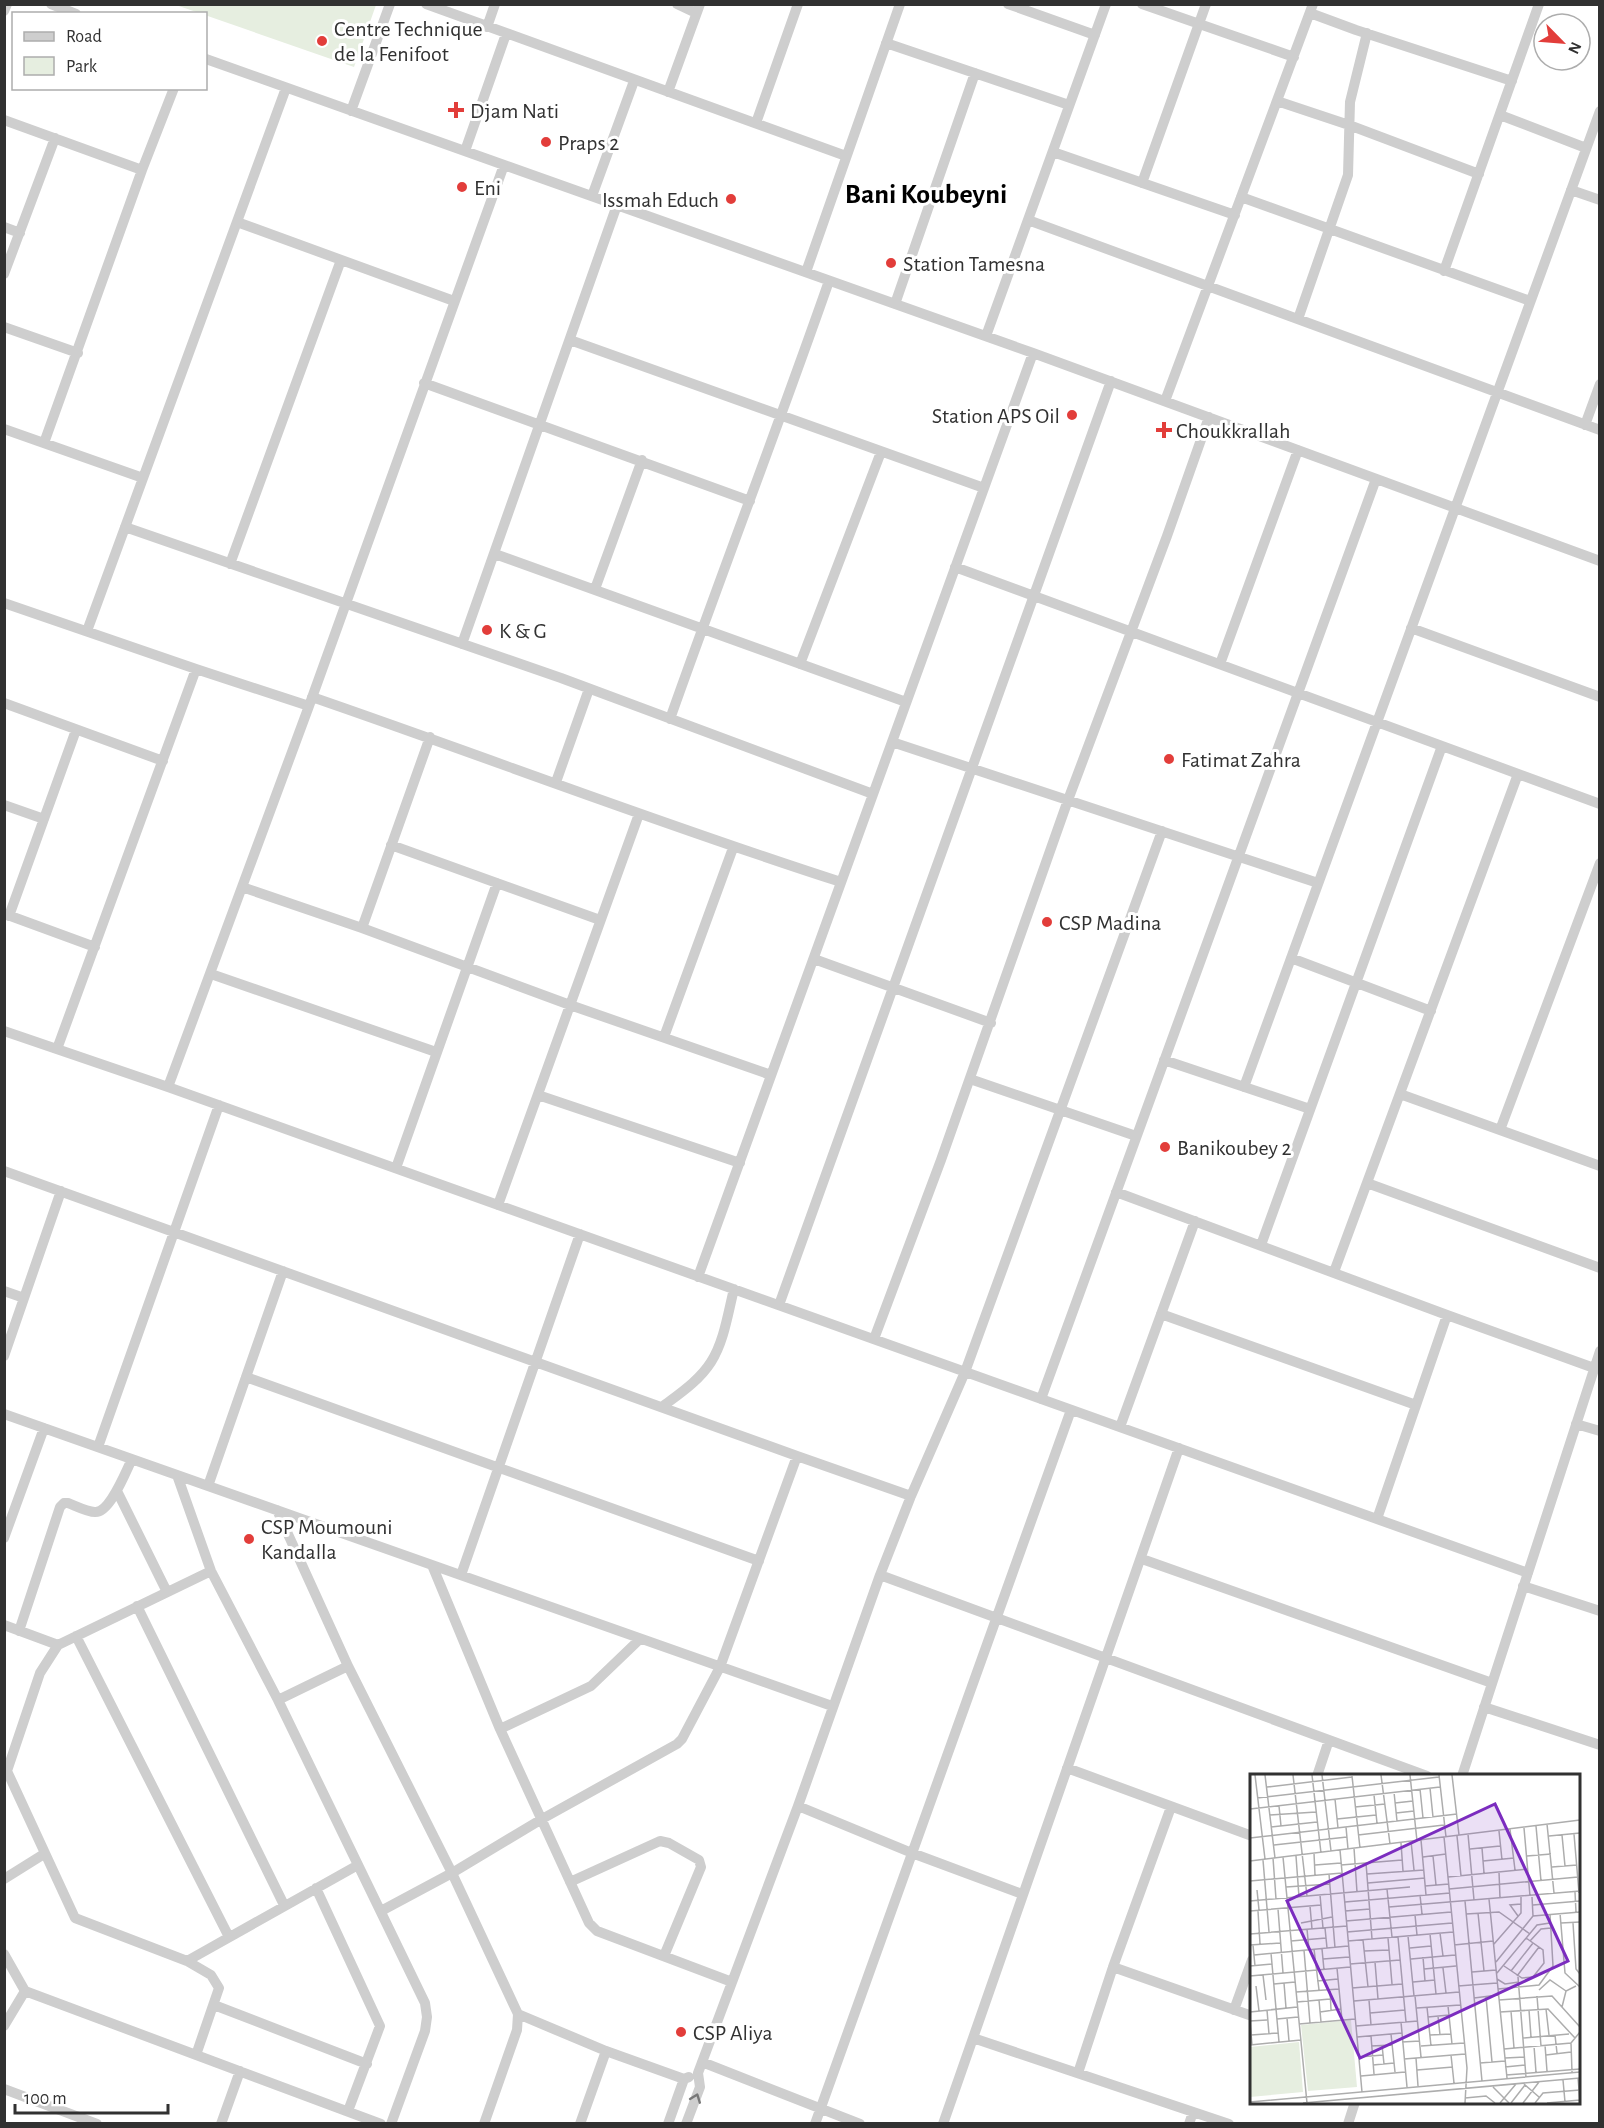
<svg xmlns="http://www.w3.org/2000/svg" width="1604" height="2128" font-family="'Alegreya Sans',sans-serif">
	<rect width="100%" height="100%" fill="#fff"/>
	<path fill="#e6eee0" d="M176 5 376 4V5L354 67Z"/>
	<g fill="none" stroke-linecap="round" stroke-linejoin="round">
		<path stroke="#cecece" stroke-width="10" d="M51 4 76 14
			M426 4 846 156
			M677 4 696 13
			M1008 4 1095 35
			M1142 4 1294 57
			M4 11 7 4
			M1310 13 1356 30 1512 81
			M487 27 495 4
			M886 43 1069 105
			M206 59 1033 353 1600 561
			M668 92 700 4
			M1277 101 1349 125 1479 174
			M351 111 390 4
			M1500 115 1586 148
			M4 120 142 170
			M756 123 798 4
			M465 151 506 34
			M1053 152 1235 215
			M1142 183 1206 4
			M1571 190 1600 200
			M592 196 634 81
			M1241 197 1530 301
			M1028 220 1600 430
			M237 222 454 301
			M4 227 20 233
			M1444 271 1539 4
			M806 272 900 4
			M4 274 55 138
			M895 304 975 73
			M1298 319 1348 175 1350 102 1367 33
			M4 327 78 353
			M986 336 1106 4
			M570 340 984 488
			M424 383 750 501
			M1165 401 1313 4
			M1585 425 1600 384
			M4 429 143 478
			M44 443 142 170 174 88
			M125 527 561 678 873 794
			M495 554 906 702
			M230 564 341 260
			M955 567 1600 804
			M595 589 642 460
			M4 603 196 669 309 706
			M1411 628 1600 697
			M87 631 286 88
			M462 644 617 205
			M800 664 881 452
			M1220 664 1298 450
			M312 697C489 758 663 825 841 882
			M4 703 163 761
			M670 719C722 572 778 427 829 281
			M892 742 1318 883
			M556 782 589 689
			M4 805 44 819
			M391 845 600 920
			M242 887 362 928 570 1005 771 1075
			M5 914 95 947
			M9 916 76 730
			M362 928 430 737
			M1291 958 1431 1011
			M814 959 991 1023
			M211 974 436 1052
			M4 1031 168 1087 1528 1573
			M664 1037 733 848
			M57 1049 196 669
			M1164 1060 1310 1109
			M970 1079 1136 1136
			M168 1087 309 706 504 165
			M1244 1087 1600 111
			M1400 1094 1600 1166
			M538 1095 740 1163
			M1500 1130 1600 863
			M396 1168 497 883
			M4 1171 797 1456 911 1496
			M1367 1183 1600 1268
			M1116 1192 1447 1315 1594 1368
			M498 1205 639 814
			M1261 1245 1442 746
			M1334 1272 1518 774
			M698 1277 1033 353
			M4 1291 24 1298
			M779 1305 1111 381
			M1161 1314 1416 1405
			M874 1339 941 1160 1068 800 1167 536 1209 417
			M4 1356 61 1191
			M246 1377 759 1561
			M1041 1399 1376 479
			M662 1407C679 1394 699 1381 711 1362 724 1342 728 1313 734 1289
			M4 1414 832 1706
			M1576 1424 1600 1431
			M1120 1427 1195 1221
			M98 1447 219 1105
			M177 1475 211 1571 278 1700 425 2003 427 2017 425 2031 391 2124
			M208 1486 283 1271
			M117 1491 167 1592
			M277 1510 348 1666 452 1873 518 2014 517 2030 484 2124
			M1377 1519 1447 1315
			M4 1538 44 1428
			M1142 1559 1492 1683
			M432 1565 500 1729 589 1923 597 1931 732 1982
			M211 1571 58 1645 40 1673 7 1771 75 1918 187 1961 358 1865
			M461 1575 580 1234
			M880 1575 1427 1776
			M1523 1586 1600 1611
			M137 1606 284 1905
			M4 1625 58 1645
			M19 1631 60 1507 64 1503H68C76 1506 87 1512 95 1512 110 1513 126 1471 132 1459
			M76 1636 229 1937
			M278 1700 348 1666
			M1484 1707 1600 1745
			M500 1729 591 1686 640 1639
			M1067 1768 1252 1836
			M1317 1776 1329 1740
			M1462 1776 1600 1351
			M798 1806 912 1853 1022 1894
			M4 1879 44 1854
			M570 1882 660 1841 669 1843 699 1860 701 1867 664 1956
			M316 1888 380 2026 348 2111
			M381 1911 452 1873 542 1819 677 1744 682 1739 720 1667 797 1456
			M4 1954 25 1991 381 2124
			M187 1961 211 1975 219 1988 196 2055
			M1113 1967 1252 2016
			M214 2005 367 2064
			M1234 2010 1252 1960
			M518 2014 606 2051 684 2079
			M4 2026 25 1991
			M973 2038 1229 2124
			M702 2062 860 2124
			M1078 2073 1113 1967 1171 1807
			M4 2089 97 2124
			M221 2124 240 2071
			M580 2124 606 2051
			M668 2124 684 2079 689 2077
			M686 2124 700 2087 698 2073 798 1806 880 1575 911 1496 965 1372 1162 831
			M815 2124 1071 1410
			M943 2124 1179 1448
			M1189 2124 1193 2112
			M1348 2124 1355 2102"/>
	</g>
	<defs><path id="oneway-chevron" d="M-2-3.5L2.5 0L-2 3.5" fill="none" stroke-width="1.6" stroke-linecap="round" stroke-linejoin="round" transform="scale(1.5)"/></defs>
	<use stroke="#787878" href="#oneway-chevron" transform="translate(696 2098) rotate(-69)"/>
	<g fill="#e23d3a" stroke="#fff" stroke-width="2">
		<circle cx="322" cy="41" r="6"/>
		<path d="M453 101h6v6h6v6h-6v6h-6v-6h-6v-6h6z"/>
		<circle cx="546" cy="142" r="6"/>
		<circle cx="462" cy="187" r="6"/>
		<circle cx="731" cy="199" r="6"/>
		<circle cx="891" cy="263" r="6"/>
		<circle cx="1072" cy="415" r="6"/>
		<path d="M1161 421h6v6h6v6h-6v6h-6v-6h-6v-6h6z"/>
		<circle cx="487" cy="630" r="6"/>
		<circle cx="1169" cy="759" r="6"/>
		<circle cx="1047" cy="922" r="6"/>
		<circle cx="1165" cy="1147" r="6"/>
		<circle cx="249" cy="1539" r="6"/>
		<circle cx="681" cy="2032" r="6"/>
	</g>
	<g text-anchor="middle" stroke-width="6" stroke-linejoin="round" paint-order="stroke">
		<g font-size="22" fill="#313131" stroke="#fff" text-anchor="start">
			<text x="334" y="36">Centre Technique<tspan x="334" dy="25">de la Fenifoot</tspan></text>
			<text x="470" y="118">Djam Nati</text>
			<text x="558" y="150">Praps 2</text>
			<text x="474" y="195">Eni</text>
			<text x="719" y="207" text-anchor="end">Issmah Educh</text>
			<text x="903" y="271">Station Tamesna</text>
			<text x="1060" y="423" text-anchor="end">Station APS Oil</text>
			<text x="1176" y="438">Choukkrallah</text>
			<text x="499" y="638">K &amp; G</text>
			<text x="1181" y="767">Fatimat Zahra</text>
			<text x="1059" y="930">CSP Madina</text>
			<text x="1177" y="1155">Banikoubey 2</text>
			<text x="261" y="1534">CSP Moumouni<tspan x="261" dy="25">Kandalla</tspan></text>
			<text x="693" y="2040">CSP Aliya</text>
		</g>
		<g font-size="28" font-weight="bold" fill="#000" stroke="#fff">
			<text x="926" y="203">Bani Koubeyni</text>
		</g>
	</g>
	<g transform="translate(1250 1774)">
		<rect width="330" height="330" fill="#fff"/>
		<path d="M101 246 107 313 58 317 51 251ZM49 268 53 318 0 323V273Z" fill="#e6eee0"/>
		<path fill="none" stroke="#adadad" stroke-width="1.5" d="M5 1 15 85M15 1 25 84M43 1 57 122M62 1 71 79M72 1 81 77M131 1 140 70M160 1 167 67M189 1 196 63M202 1 209 61M102 2 110 74M17 13 102 3M180 14 183 43M170 15 173 44M144 18 147 47M124 21 127 49M7 24 189 3M85 25 88 54M145 29 163 27M29 32 31 52M105 33 135 30M0 35 190 13M146 39 164 37M20 41 66 38M87 45 126 41M297 50 304 119M286 52 291 107M21 53 67 48M96 53 98 75M274 54 280 122M260 55 265 96M249 57 252 86M218 60 224 126M324 60 329 119M108 61 194 51M312 61 315 92M207 62 211 102M299 62 330 59M194 63 217 294 215 329M0 64 207 40M171 66 176 121M161 67 164 96M151 69 153 97M24 71 97 63M104 74 107 118M232 74 234 99M220 75 250 72M90 76 112 318M64 79 65 101M46 82 49 123M183 82 186 111M277 82 301 80M33 83 57 329M173 83 196 80M23 84 26 125M13 86 19 158M0 87 330 46M233 87 264 84M116 89 122 165M65 91 91 89M91 91 152 86M302 93 327 91M249 98 250 124M79 100 85 174M117 100 174 96M198 103 278 95M0 107 92 99M118 109 175 104M175 112 199 110M36 113 80 110M137 115 142 163M199 115 328 103M7 116 9 136M325 118 326 138M70 121 73 154M170 121 172 140M282 123 283 142M239 125 257 304M0 127 160 113M215 127 232 307M95 128 200 119M283 131 330 127M60 132 62 155M139 133 330 117M28 135 33 199M0 137 71 131M8 137 10 170M95 137 120 135M228 139 234 197M310 139 315 199 330 213M216 140 249 138 280 160M165 141 167 161M268 142 260 131 271 130M96 147 201 138M51 149 82 143M311 149 330 148M323 149 326 195 330 200M75 154 77 174M57 155 59 176M97 158 202 149M190 159 193 182M0 160 97 152M180 160 186 220M158 162 164 222M148 163 156 248M138 164 142 210M113 166 118 213M41 167 76 164M98 167 203 158M280 167 291 155 301 154M244 170 271 139V122M0 171 30 169M3 171 5 192M204 171 243 167M160 174 181 172M64 175 69 216M72 175 74 196M54 176 60 249M114 177 139 176M21 179 29 268M4 181 98 172M173 183 175 207M73 185 99 183M161 185 205 181M125 188 128 225M246 188 283 142 330 138M100 190 150 186M0 192 22 190M254 192 272 204 283 203 294 189 293 176 276 164M87 194 92 246M193 194 196 219M174 195 206 192M261 197 283 169M222 198 246 196M247 199 287 151 300 149M13 201 16 226M0 202 100 193M267 202 289 173M268 203 276 303M247 205 255 210 269 208M67 207 88 205M163 208 185 206M34 209 36 234M24 210 45 208M6 212 9 237M208 212 247 209M102 214 152 210M80 215 81 236M248 215 289 211 303 192 300 140M289 216 300 206 316 217M46 218 89 215M165 222 171 283M287 222 291 272M236 223 242 288M224 224 248 221M69 226 71 248M119 226 121 251M249 226 302 222 330 253M104 227 209 218M47 228 80 225M198 232 202 270M177 233 181 272M312 233 316 217 326 212M167 234 210 231M296 235 299 261M17 236 19 260M279 236 281 263M261 237 264 274M0 238 47 233M70 238 91 235M250 238 298 235 325 264M120 239 155 236M188 242 190 261M178 243 199 241M37 244 39 267M27 245 48 243M151 248 157 313M49 250 105 245M106 252 168 247M141 260 145 298M1 261 28 259M180 261 201 260M305 261 307 279M121 262 124 300M107 263 152 259M273 264 319 260M152 268 170 267M321 269 322 298M0 271 51 266M2 271 0 247 17 246M132 271 134 290M295 271 297 297M121 272 142 271M171 272 214 269M284 272 286 298M254 275 321 269 330 258M201 281 204 309M296 281 321 278M109 283 133 281M166 284 168 312M255 284 275 283M154 285 215 280M230 289 255 287M123 291 144 289M255 293 275 291M167 296 203 293M256 301 330 295M111 302 155 298M328 304 330 327M313 306 315 328M274 310 289 323M243 313 259 329M215 324 236 322 245 329M0 328 330 298M53 329 330 304M250 329 266 310M261 329 275 311M273 329 289 308M285 329 293 319 330 316M297 329 330 326"/>
		<path fill="#7b2cbf" fill-opacity="0.15" stroke="#7b2cbf" stroke-width="3" d="M245 30 318 187 110 284 37 127Z"/>
		<rect width="330" height="330" fill="none" stroke="#313131" stroke-width="3"/>
	</g>
	<rect width="1604" height="2128" fill="none" stroke="#313131" stroke-width="12"/>
	<rect x="12" y="12" width="195" height="78" fill="#ffffff" stroke="#adadad" stroke-width="1.5"/>
	<rect x="24" y="32" width="30" height="9" fill="#cecece" stroke="#adadad" stroke-width="1.5"/>
	<text x="66" y="42" font-size="18" fill="#313131">Road</text>
	<rect x="24" y="57" width="30" height="18" fill="#e6eee0" stroke="#adadad" stroke-width="1.5"/>
	<text x="66" y="72" font-size="18" fill="#313131">Park</text>
	<g transform="translate(1562 42) rotate(115)"><circle r="28" fill="#ffffff" stroke="#adadad" stroke-width="1.5"/>
	<path d="M0-4.5L10 22L0 15L-10 22Z" fill="#e23d3a"/>
	<text y="-9" font-size="16" font-weight="bold" text-anchor="middle" fill="#313131">N</text>
	</g>
	<path d="M15 2104v9h153v-9" fill="none" stroke="#313131" stroke-width="3"/>
	<text x="24" y="2104" font-size="18" fill="#313131" stroke="#ffffff" stroke-width="4.5" paint-order="stroke">100 m</text>
</svg>
